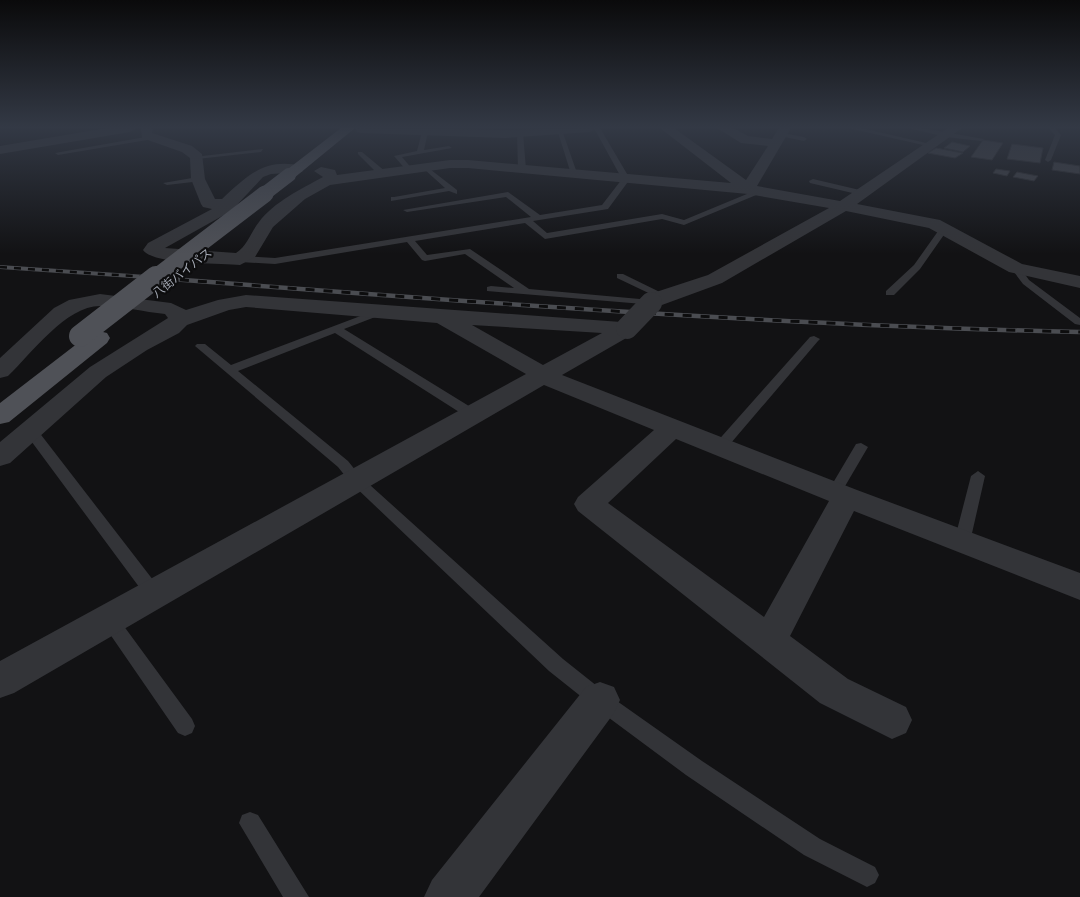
<svg xmlns="http://www.w3.org/2000/svg" width="1080" height="897" font-family="'Asap Condensed','Noto Sans JP',sans-serif">
	<rect width="100%" height="100%" fill="#121214"/>
	<path fill="#414247" stroke="#2c2c2f" d="M983 140 1003 143 992 160 971 157Z
		M952 142 970 146 963 152 944 148Z
		M1012 144 1043 148 1040 163 1007 159Z
		M936 148 963 153 955 158 928 153Z
		M1054 162 1080 166V174L1052 170Z
		M996 169 1010 171 1007 176 993 173Z
		M1017 172 1038 176 1034 181 1013 177Z"/>
	<g fill="none" stroke-linecap="round" stroke-linejoin="round">
		<path fill="#333438" fill-rule="evenodd" d="M594 128H600L630 179 608 209 533 221 547 233 662 214 684 220 759 189 766 191 684 225 662 219 545 239 525 223 415 241 427 255 470 249 529 289 651 300 656 303 655 305 487 291V287L491 286 514 288 465 254 425 261 422 260 407 242 275 264 240 262 235 259 240 256 275 258 531 217 506 197 407 212 403 210 508 192 540 215 602 205 622 179Z
			M848 128H861L935 145 932 147Z
			M908 128H921L984 139 981 141 946 137Z
			M1048 128H1055L1061 135 1051 160 1048 162 1045 160 1055 135Z
			M557 129 562 130 578 176 571 174Z
			M425 130 428 132 424 150 449 146 452 148 402 157 413 170 407 171 394 156 417 151 422 132Z
			M520 131 523 133 526 169 522 171 518 169 517 133Z
			M782 133 804 137 807 139 804 141 780 136Z
			M151 136 153 139 58 155 55 153Z
			M263 149 261 152 197 159 194 157Z
			M358 152H362L386 172V176H380L358 154Z
			M426 166 457 190V194L449 191 391 201V197H394L445 188 424 169Z
			M198 177H201V181L167 185 163 183Z
			M813 179 864 191 865 193 861 195 810 183 809 181Z
			M941 227 948 229 920 269 894 295H886V291L914 265Z
			M1013 266H1019L1029 280 1080 318V325L1075 324 1023 284 1011 268Z
			M617 274H623L668 296 667 298H659L617 278Z
			M379 309 384 312 383 314 344 329 477 411 478 414 477 417H467L335 333 238 371 348 461 360 476 563 659 607 694 702 761 820 839 875 867 879 875 875 883 867 887 804 855 686 775 593 706 549 671 350 482 338 467 195 346 197 344H205L231 365Z
			M814 336 820 339 818 341 725 450H715L713 447 715 444 810 337Z
			M30 426 35 427 160 589 163 594 160 599 154 601 148 599 23 430Z
			M861 443 868 447 841 493 839 497H829L827 493 856 444Z
			M978 471 985 476 970 542 968 546H956L954 542 971 476Z
			M109 612 115 614 192 719 195 726 192 733 185 736 178 733 103 624 100 619 103 614Z
			M250 812 258 815 309 897H283L239 823 242 815Z"/>
		<path fill="#333438" fill-rule="evenodd" d="M107 128H136L130 132 0 154V146Z
			M141 128H153L152 133 192 146 202 154 205 179 215 199H222C247 176 265 157 302 166L304 169 302 172 271 174 263 177 235 207 224 215 165 248 236 253C247 246 251 232 259 222 274 202 301 189 323 177L314 171 321 167 335 170 337 175 450 160H468L731 183 660 128H674L746 180 768 146 741 143 717 128H733L748 136 772 139 779 128H791L757 186 840 201 948 128H962L857 204 940 220 1022 264 1080 276V288L1009 272 929 228 846 211 722 283 651 309 644 307 641 303 656 292 708 275 829 208 748 194 468 168H450L330 185 305 199 273 227 255 257 240 265C221 263 153 265 143 250L148 243 212 209 203 207 201 204 191 179 190 158 182 152 142 138Z
			M355 128 505 130 596 128 590 132 505 138 361 133 357 132Z
			M100 294 171 303 186 310 218 300 246 295 635 323 638 328 635 333 562 375 857 490 1080 573V600L854 511 790 636 848 679 906 707 912 720 906 733 892 739 820 703 578 511 574 504 578 497 654 430 544 385 14 693 0 698V661L526 374 437 323 246 307 229 310 187 325 179 333 147 350 106 377 10 463 0 466V442L90 367 168 318 165 314C144 312 122 306 100 306 66 306 32 353 8 376L0 378V358L54 308 69 300ZM472 325 602 333 543 365ZM676 439 829 501 764 617 608 503Z
			M600 682 614 687 620 700 614 713 479 897H424L432 880 586 687Z"/>
		<path fill="#4f5157" fill-rule="evenodd" d="M341 128H355L294 178H284L282 175 284 172Z
			M99 331 107 333 110 338 107 343 9 422 0 424V403L91 333Z"/>
		<defs>
			<path id="rail-far1" d="M0 267 161 278"/>
			<path id="rail" d="M144 277C456 301 767 325 1080 332"/>
		</defs>
		<use href="#rail-far1" stroke="#4a4c51" stroke-width="4"/>
		<use href="#rail" stroke="#4a4c51" stroke-width="4.5"/>
		<use href="#rail-far1" stroke="#0d0d0e" stroke-width="2.5" stroke-dasharray="7" stroke-linecap="butt"/>
		<use href="#rail" stroke="#0d0d0e" stroke-width="3" stroke-dasharray="9" stroke-linecap="butt"/>
		<path stroke="#333438" stroke-width="22" d="M627 328 651 303"/>
		<path stroke="#4f5157" stroke-width="14" d="M263 195 289 175"/>
		<path stroke="#4f5157" stroke-width="17" d="M155 278 265 194"/>
		<path stroke="#4f5157" stroke-width="22" d="M80 336 156 277"/>
	</g>
	<linearGradient id="sky" x2="0" y2="1"><stop stop-color="#0a0a0b"/><stop offset="0.5" stop-color="#333945"/><stop offset="1" stop-color="#333945" stop-opacity="0"/></linearGradient>
	<rect width="1080" height="254" fill="url(#sky)"/>
	<g text-anchor="middle" stroke-width="4.5" stroke-linejoin="round" paint-order="stroke">
		<g font-size="12" fill="#a4a9b4" stroke="#0d0d0e">
			<text transform="translate(182 273) rotate(-38)" y="4">八街バイパス</text>
		</g>
	</g>
</svg>
